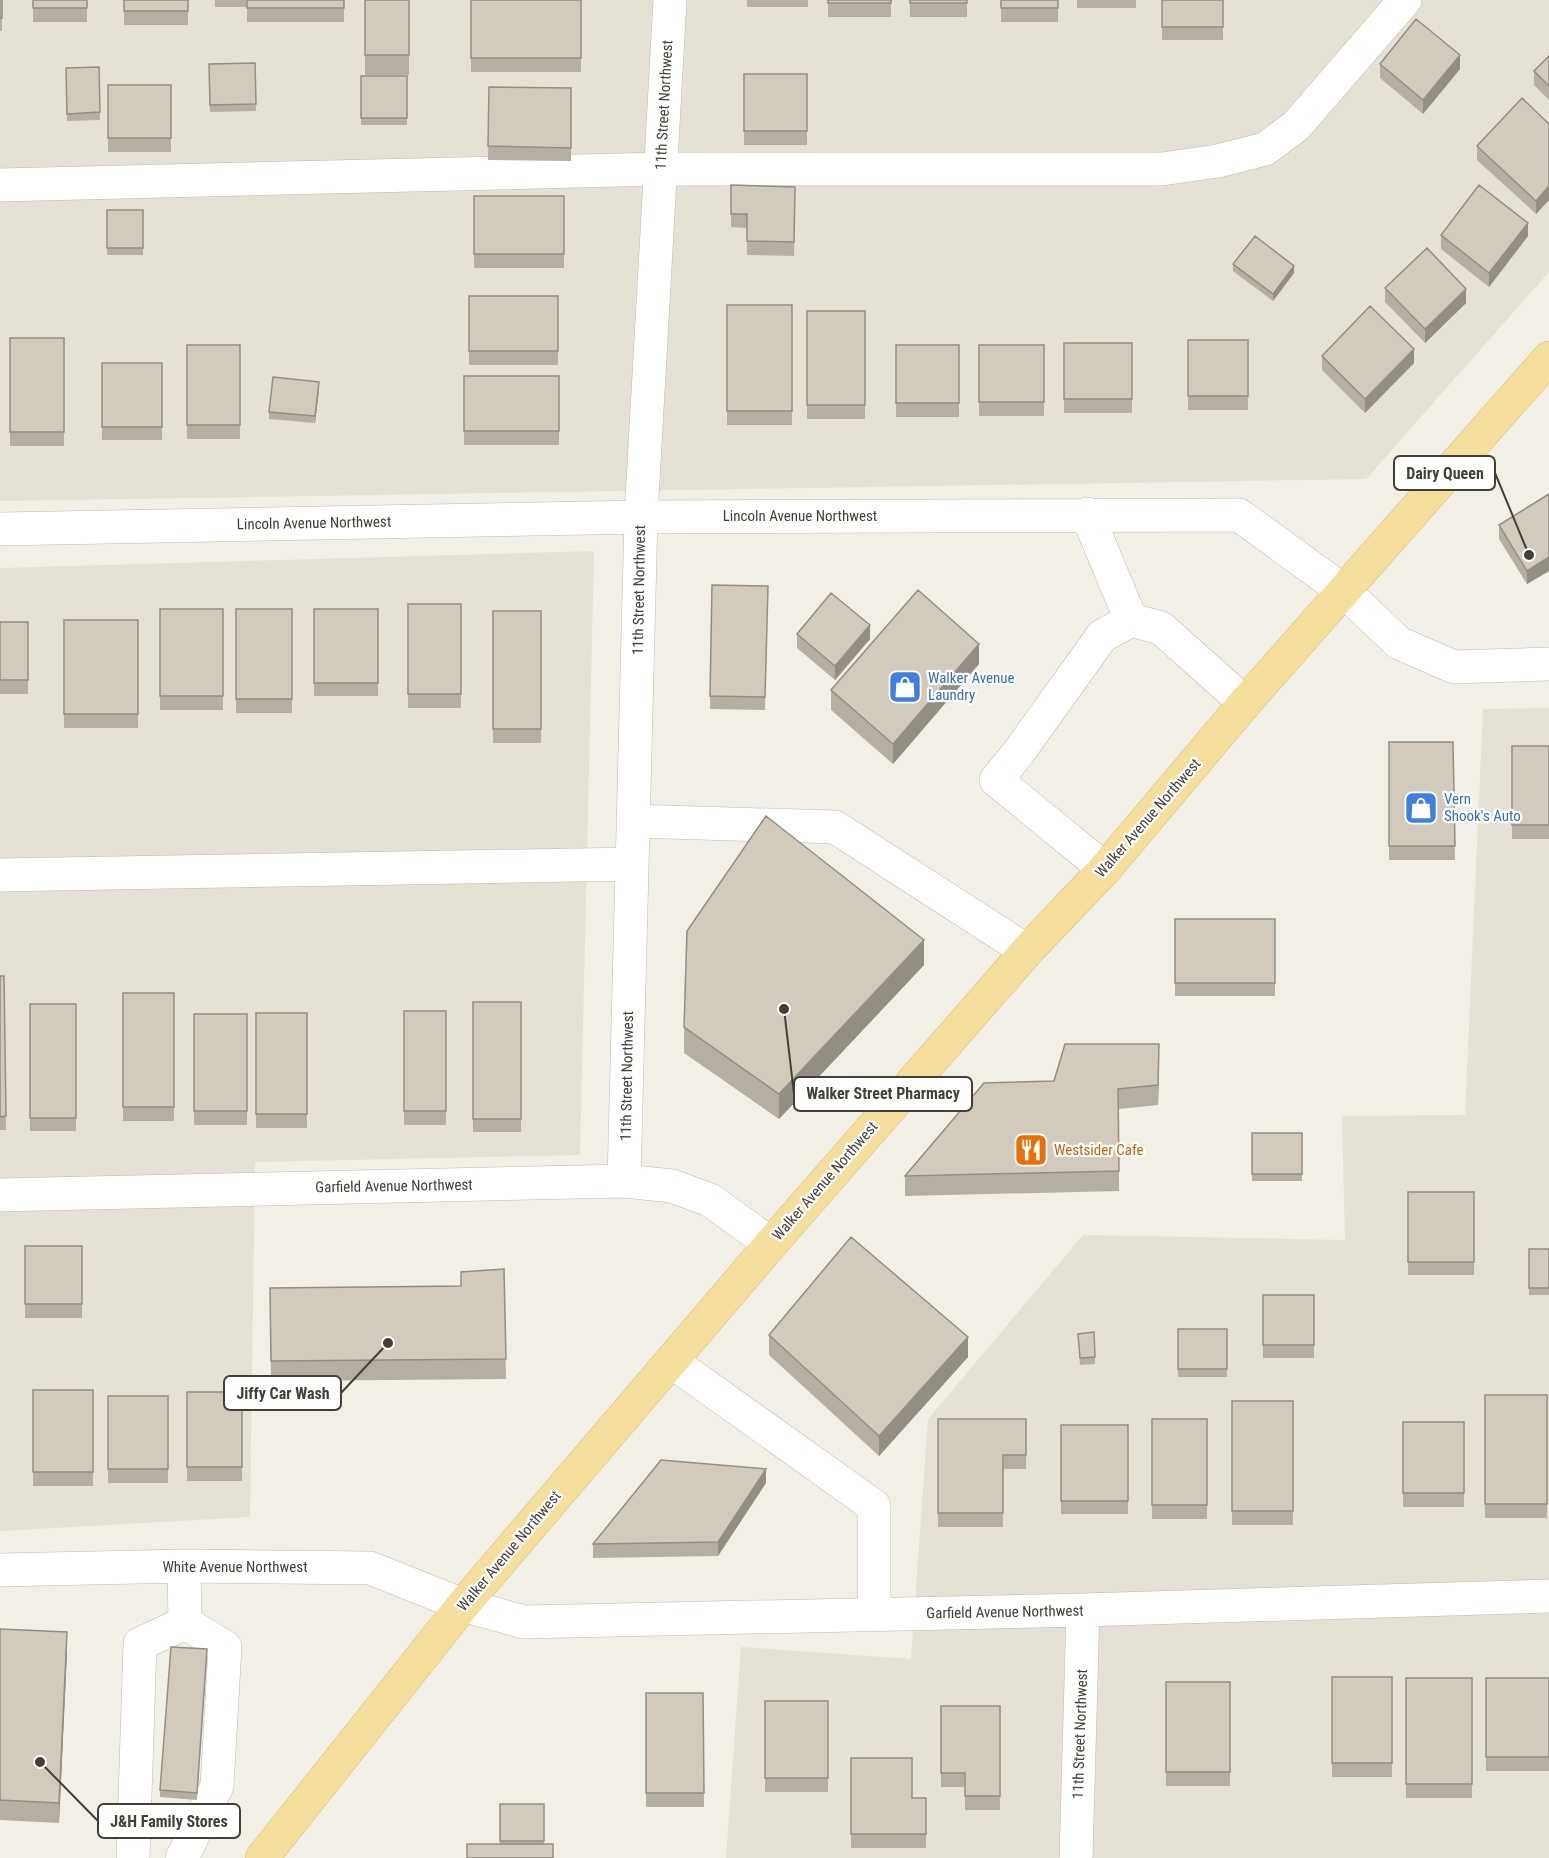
<svg xmlns="http://www.w3.org/2000/svg" width="1549" height="1858" font-family="'Roboto Condensed',sans-serif">
	<rect width="100%" height="100%" fill="#f1efe6"/>
	<path fill="#e5e1d5" d="M0 0H1549V272L1366 479 0 501Z
		M594 551 580 1155 255 1162 250 1517 0 1531V568Z
		M1549 708V1858H726L741 1647 911 1659 928 1419 1083 1235 1345 1240 1342 1116 1465 1115 1483 709Z"/>
	<g fill="none" stroke-linecap="round" stroke-linejoin="round">
		<defs>
			<path id="minor" d="M0 185 661 169H1162L1218 161 1265 149 1296 126 1405 0
				M1087 514 1131 620
				M0 529 641 517 1239 515 1345 592 1399 643 1454 667 1549 664
				M633 821 835 827 1027 951
				M1105 869 996 780 1019 752 1102 636 1131 620 1161 628 1245 703
				M0 875 632 864
				M624 1181 641 517 670 0
				M0 1195 624 1181 672 1186 710 1200 771 1244
				M671 1361 874 1506V1615
				M184 1566 185 1623
				M0 1570 184 1566 370 1568 463 1605 524 1622 1083 1610 1549 1596
				M133 1858 140 1644 185 1623
				M182 1858 217 1786 225 1647 185 1623
				M1076 1858 1083 1610"/>
			<path id="major" d="M262 1858 463 1605 771 1244 1027 951 1105 869 1245 703 1549 358"/>
		</defs>
		<use href="#minor" stroke="#bfb9ad" stroke-width="34"/>
		<use href="#major" stroke="#d8bd6d" stroke-width="34"/>
		<use href="#minor" stroke="#fff" stroke-width="33"/>
		<use href="#major" stroke="#f5df9c" stroke-width="33"/>
	</g>
	<path fill="#b5afa3" d="M0 0H2V31H0Z
		M33 0H87V22H33Z
		M124 0H188V25H124Z
		M215 0H344V22H247V7H215Z
		M365 0H409V75H365Z
		M471 0H581V72H471Z
		M747 0H808V7H747Z
		M828 0H891V17H828Z
		M910 0H967V17H910Z
		M1001 0H1058V22H1001Z
		M1077 0H1136V8H1077Z
		M1162 0H1223V40H1162Z
		M1549 56V100L1534 85V71Z
		M255 63 256 111 210 112 209 64Z
		M1380 64 1460 69 1423 114 1380 78Z
		M99 67 100 120 67 121 66 68Z
		M744 74H807V145H744Z
		M361 76H407V125H361Z
		M108 85H171V152H108Z
		M489 87 571 88V161L488 160Z
		M1549 124V200L1536 214 1477 160V146Z
		M731 185 795 201 794 256 747 255V228L731 227Z
		M474 196H564V268H474Z
		M107 210H143V255H107Z
		M1441 235 1528 236 1489 287 1441 249Z
		M1233 264 1294 273 1273 301 1233 271Z
		M1385 288 1466 303 1425 343 1385 302Z
		M469 296H558V365H469Z
		M727 305H792V425H727Z
		M807 311H865V419H807Z
		M10 338H64V446H10Z
		M1188 340H1248V410H1188Z
		M1064 343H1132V413H1064Z
		M187 345H240V439H187Z
		M896 345H959V417H896Z
		M979 345H1044V416H979Z
		M1322 356 1414 363 1365 413 1322 370Z
		M102 363H162V440H102Z
		M464 376H559V445H464Z
		M319 389 315 423 269 419V412Z
		M1549 494V571L1527 584 1499 539V525Z
		M712 585 768 586 765 710 710 709Z
		M408 604H461V708H408Z
		M160 609H223V710H160Z
		M236 609H292V713H236Z
		M314 609H378V696H314Z
		M493 611H541V743H493Z
		M64 620H138V728H64Z
		M0 622H28V694H0Z
		M797 634 870 639 835 680 797 648Z
		M979 664 893 764 831 710V690Z
		M1389 742H1453L1455 860H1389Z
		M1512 746H1549V839H1512Z
		M1175 919H1275V996H1175Z
		M924 965 779 1119 684 1053V1027Z
		M0 976H4L6 1130H0Z
		M123 993H174V1121H123Z
		M473 1002H521V1132H473Z
		M30 1004H76V1131H30Z
		M404 1011H446V1125H404Z
		M256 1013H307V1128H256Z
		M194 1014H247V1125H194Z
		M1159 1064 1158 1105 1119 1109V1191L905 1196V1176L1054 1081Z
		M1252 1133H1302V1181H1252Z
		M1408 1192H1474V1275H1408Z
		M25 1246H82V1318H25Z
		M1529 1249H1549V1295H1529Z
		M504 1269 506 1379 271 1381 270 1288 461 1286Z
		M1263 1295H1314V1358H1263Z
		M1178 1329H1227V1377H1178Z
		M1078 1334 1095 1357V1364L1080 1365Z
		M769 1335 968 1357 879 1456 769 1355Z
		M33 1390H93V1486H33Z
		M187 1392H242V1481H187Z
		M1485 1395H1547V1518H1485Z
		M108 1396H168V1483H108Z
		M1232 1401H1293V1525H1232Z
		M938 1419H1026V1469H1003V1527H938Z
		M1152 1419H1207V1519H1152Z
		M1403 1422H1464V1507H1403Z
		M1061 1425H1128V1514H1061Z
		M766 1483 718 1556 593 1558V1544Z
		M0 1629 67 1652 59 1823 0 1820Z
		M207 1656 197 1800 160 1797V1790Z
		M1332 1677H1392V1777H1332Z
		M1406 1678H1472V1798H1406Z
		M1486 1678H1549V1771H1486Z
		M1166 1682H1230V1786H1166Z
		M646 1693H703L704 1807H646Z
		M765 1701H828V1792H765Z
		M941 1706H1000V1810H965V1787H941Z
		M851 1758 912 1798H926V1848H851Z
		M500 1804H544V1844H500Z"/>
	<path fill="#938e84" d="M1460 55V69L1423 114V100Z
		M1549 186V200L1536 214V201Z
		M1528 223V236L1489 287V273Z
		M1294 266V273L1273 301V294Z
		M1466 289V303L1425 343V329Z
		M1414 349V363L1365 413V399Z
		M319 382V389L315 423V416Z
		M1549 557V571L1527 584V571Z
		M870 625V639L835 680V666Z
		M979 644V664L893 764V744Z
		M924 940V965L779 1119V1094Z
		M1159 1044V1064L1158 1105V1085Z
		M968 1337V1357L879 1456V1436Z
		M766 1469V1483L718 1556V1542Z
		M67 1632V1652L59 1823V1803Z"/>
	<path fill="#d2cbbd" stroke="#938e84" stroke-width="1.5" d="M0 0H2V18H0Z
		M33 0H87V8H33Z
		M124 0H188V11H124Z
		M247 0H344V8H247Z
		M365 0H409V55H365Z
		M471 0H581V58H471Z
		M828 0H891V3H828Z
		M910 0H967V3H910Z
		M1001 0H1058V8H1001Z
		M1162 0H1223V27H1162Z
		M1416 19 1460 55 1423 100 1380 64Z
		M1549 56V86L1534 71Z
		M255 63 256 104 210 105 209 64Z
		M99 67 100 112 67 114 66 68Z
		M744 74H807V131H744Z
		M361 76H407V118H361Z
		M108 85H171V138H108Z
		M489 87 571 88V148L488 146Z
		M1522 98 1549 124V186L1536 201 1477 146Z
		M731 185 795 187 794 242 747 241V214H731Z
		M1479 185 1528 223 1489 273 1441 235Z
		M474 196H564V254H474Z
		M107 210H143V248H107Z
		M1255 236 1294 266 1273 294 1233 264Z
		M1427 248 1466 289 1425 329 1385 288Z
		M469 296H558V351H469Z
		M727 305H792V411H727Z
		M1370 306 1414 349 1365 399 1322 356Z
		M807 311H865V405H807Z
		M10 338H64V432H10Z
		M1188 340H1248V396H1188Z
		M1064 343H1132V399H1064Z
		M187 345H240V425H187Z
		M896 345H959V403H896Z
		M979 345H1044V402H979Z
		M102 363H162V427H102Z
		M464 376H559V431H464Z
		M273 377 319 382 315 416 269 412Z
		M1549 494V557L1527 571 1499 525Z
		M712 585 768 586 765 697 710 696Z
		M918 590 979 644 893 744 831 690Z
		M831 593 870 625 835 666 797 634Z
		M408 604H461V694H408Z
		M160 609H223V696H160Z
		M236 609H292V699H236Z
		M314 609H378V683H314Z
		M493 611H541V729H493Z
		M64 620H138V714H64Z
		M0 622H28V680H0Z
		M1389 742H1453L1455 846H1389Z
		M1512 746H1549V825H1512Z
		M766 816 924 940 779 1094 684 1027 687 931Z
		M1175 919H1275V983H1175Z
		M0 976H4L6 1116 0 1117Z
		M123 993H174V1107H123Z
		M473 1002H521V1119H473Z
		M30 1004H76V1118H30Z
		M404 1011H446V1111H404Z
		M256 1013H307V1114H256Z
		M194 1014H247V1111H194Z
		M1065 1044H1159L1158 1085 1118 1089 1119 1171 905 1176 984 1083 1054 1081Z
		M1252 1133H1302V1174H1252Z
		M1408 1192H1474V1262H1408Z
		M851 1237 968 1337 879 1436 769 1335Z
		M25 1246H82V1304H25Z
		M1529 1249H1549V1288H1529Z
		M504 1269 506 1359 271 1361 270 1288 461 1286V1272Z
		M1263 1295H1314V1345H1263Z
		M1178 1329H1227V1369H1178Z
		M1094 1332 1095 1357 1080 1358 1078 1334Z
		M33 1390H93V1472H33Z
		M187 1392H242V1467H187Z
		M1485 1395H1547V1504H1485Z
		M108 1396H168V1469H108Z
		M1232 1401H1293V1511H1232Z
		M938 1419H1026V1455H1003V1513H938Z
		M1152 1419H1207V1505H1152Z
		M1403 1422H1464V1493H1403Z
		M1061 1425H1128V1501H1061Z
		M661 1460 766 1469 718 1542 593 1544Z
		M0 1629 67 1632 59 1803 0 1800Z
		M171 1647 207 1649 197 1793 160 1790Z
		M1332 1677H1392V1763H1332Z
		M1406 1678H1472V1784H1406Z
		M1486 1678H1549V1757H1486Z
		M1166 1682H1230V1772H1166Z
		M646 1693H703L704 1793H646Z
		M765 1701H828V1778H765Z
		M941 1706H1000V1796H965V1773H941Z
		M851 1758H912V1798H926V1834H851Z
		M500 1804H544V1841H500Z
		M467 1844H553V1858H467Z"/>
	<defs>
		<symbol id="shop-square" viewBox="-11 -11 22 22"><rect x="-9" y="-9" width="18" height="18" rx="4" fill="#3f7fe0" stroke="#fff"/><path d="M-5-2.5h2.3a2.7 3.5 0 0 1 5.4 0H5L5.5 6h-11ZM-1.5-2.5h3a1.5 2.3 0 0 0-3 0Z" fill="#fff"/></symbol>
		<symbol id="restaurant-square" viewBox="-11 -11 22 22"><rect x="-9" y="-9" width="18" height="18" rx="4" fill="#e8710a" stroke="#fff"/><path d="M-5-6h1v4h1v-4h1v4h1v-4h1v5L-1.5 .5V6h-2V.5L-5-1ZM5-6V6H3V1.5H1.5Q1.5-4 5-6Z" fill="#fff"/></symbol>
	</defs>
	<g fill-rule="evenodd">
		<use href="#shop-square" x="886" y="668" width="38" height="38"/>
		<use href="#shop-square" x="1402" y="789" width="38" height="38"/>
		<use href="#restaurant-square" x="1012" y="1131" width="38" height="38"/>
	</g>
	<g text-anchor="middle" stroke-width="4.5" stroke-linejoin="round" paint-order="stroke">
		<g font-size="15" fill="#443f36" stroke="#fff">
			<text transform="translate(664 105) rotate(-87)" y="5">11th Street Northwest</text>
			<text x="800" y="521">Lincoln Avenue Northwest</text>
			<text transform="translate(314 523) rotate(-1)" y="5">Lincoln Avenue Northwest</text>
			<text transform="translate(639 590) rotate(-89)" y="5">11th Street Northwest</text>
			<text transform="translate(1148 818) rotate(-49)" y="5">Walker Avenue Northwest</text>
			<text transform="translate(627 1076) rotate(-89)" y="5">11th Street Northwest</text>
			<text transform="translate(825 1181) rotate(-49)" y="5">Walker Avenue Northwest</text>
			<text transform="translate(394 1186) rotate(-1)" y="5">Garfield Avenue Northwest</text>
			<text transform="translate(509 1551) rotate(-50)" y="5">Walker Avenue Northwest</text>
			<text x="235" y="1572">White Avenue Northwest</text>
			<text transform="translate(1005 1612) rotate(-1)" y="5">Garfield Avenue Northwest</text>
			<text transform="translate(1080 1734) rotate(-88)" y="5">11th Street Northwest</text>
		</g>
		<g font-size="15" fill="#366cbe" stroke="#fff" text-anchor="start">
			<text x="928" y="683">Walker Avenue<tspan x="928" dy="17">Laundry</tspan></text>
			<text x="1444" y="804">Vern<tspan x="1444" dy="17">Shook's Auto</tspan></text>
		</g>
		<g font-size="15" fill="#c56008" stroke="#fff" text-anchor="start">
			<text x="1054" y="1155">Westsider Cafe</text>
		</g>
	</g>
	<path fill="none" stroke="#443f36" stroke-width="2" d="M1529 555L1495 473M784 1009L794 1094M388 1343L341 1393M40 1762L98 1821"/>
	<g fill="#443f36" stroke="#fff" stroke-width="2">
		<circle cx="1529" cy="555" r="6"/>
		<circle cx="784" cy="1009" r="6"/>
		<circle cx="388" cy="1343" r="6"/>
		<circle cx="40" cy="1762" r="6"/>
	</g>
	<g fill="#fff" stroke="#443f36" stroke-width="2">
		<rect x="1394" y="456" width="101" height="34" rx="6"/>
		<rect x="794" y="1077" width="178" height="34" rx="6"/>
		<rect x="224" y="1376" width="117" height="34" rx="6"/>
		<rect x="98" y="1804" width="142" height="34" rx="6"/>
	</g>
	<g font-size="16" text-anchor="middle" font-weight="bold" fill="#443f36">
		<text x="1445" y="479">Dairy Queen</text>
		<text x="883" y="1099">Walker Street Pharmacy</text>
		<text x="283" y="1399">Jiffy Car Wash</text>
		<text x="169" y="1827">J&amp;H Family Stores</text>
	</g>
</svg>
